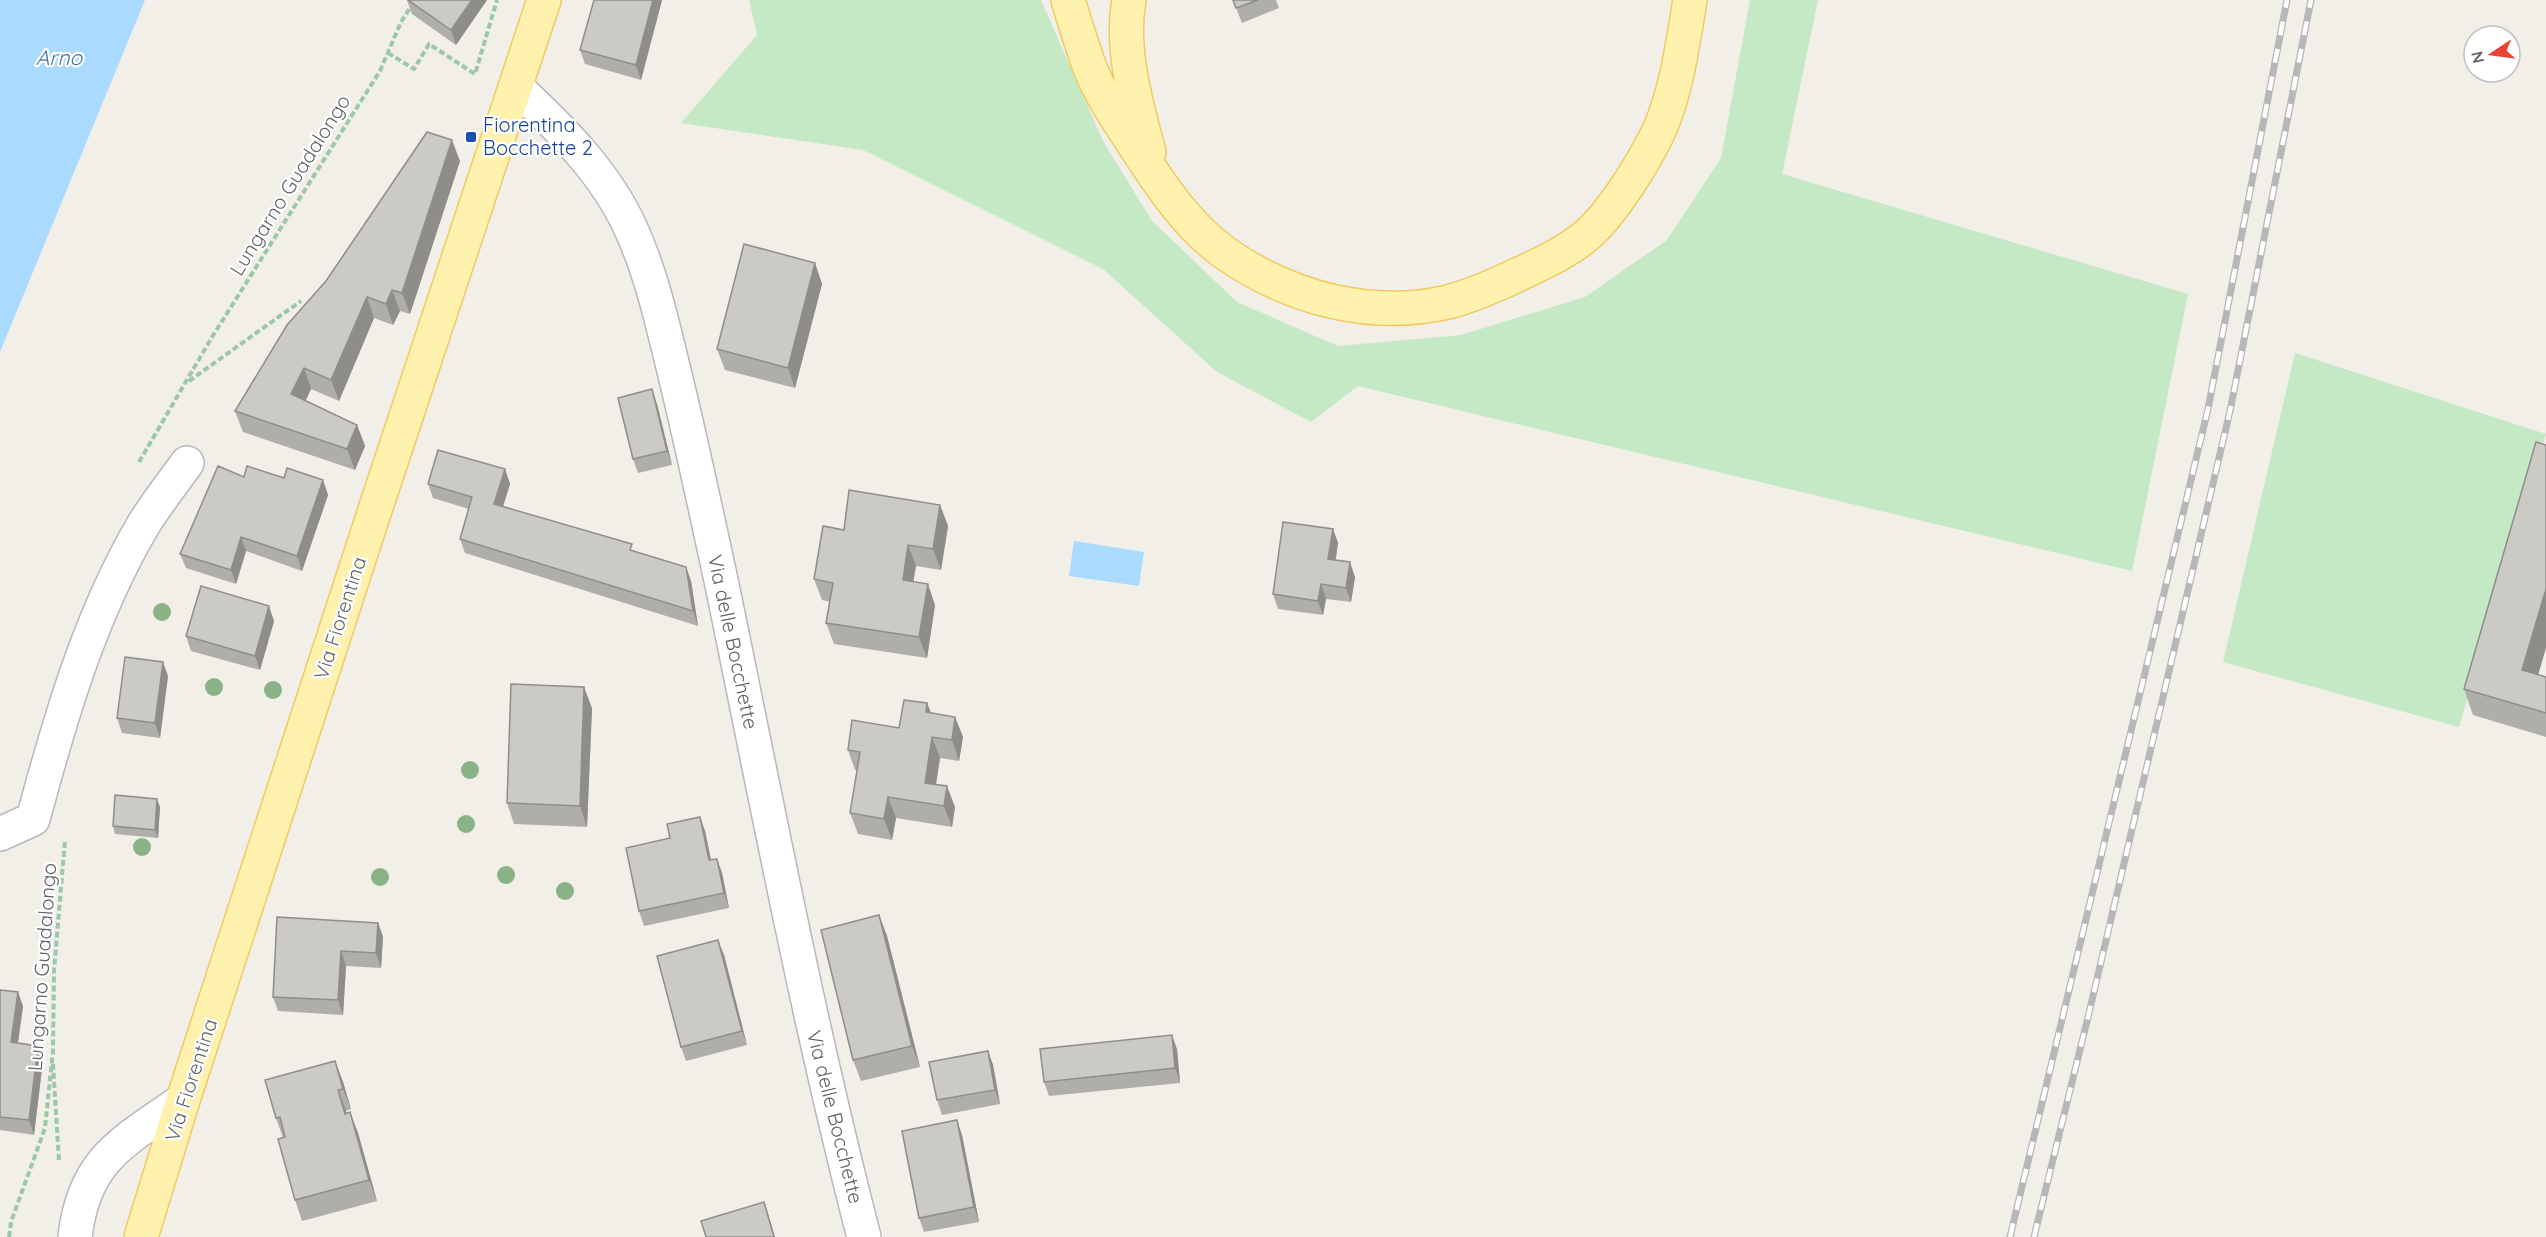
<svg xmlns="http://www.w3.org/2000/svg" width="2546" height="1237" font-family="Quicksand,sans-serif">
	<rect width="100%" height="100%" fill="#f1efe8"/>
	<path fill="#c5e8c5" d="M749 0H1041L1103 141 1152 221 1237 302 1338 346 1461 335 1585 297 1667 240 1721 158 1750 0H1818L1782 174 2188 294 2132 571 1358 386 1311 422 1217 372 1103 269 863 150 681 123 757 35Z
		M2295 353 2546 434 2459 727 2223 662Z"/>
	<path fill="#aadaff" d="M0 0H145L0 352Z
		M1074 541 1144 552 1139 586 1069 576Z"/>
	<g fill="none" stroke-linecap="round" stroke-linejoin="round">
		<defs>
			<path id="minor" d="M516 87C560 128 606 173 631 229 652 275 663 326 675 375 692 445 707 515 722 585 767 803 808 1021 864 1237
				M0 834 33 819C60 719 89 618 142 527 155 505 172 484 187 463
				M75 1237C84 1158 124 1142 183 1100"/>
			<path id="major" d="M1068 0C1075 23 1082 46 1090 68 1101 95 1117 119 1133 143 1159 183 1186 225 1225 253 1289 298 1371 320 1448 302 1471 296 1494 286 1515 276 1539 265 1565 253 1586 236 1611 215 1642 165 1657 135 1676 96 1683 42 1690 0
				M1129 0C1120 49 1136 104 1149 152
				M141 1237 183 1100 373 516 544 0"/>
		</defs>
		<use href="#minor" stroke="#b5b8bc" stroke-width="36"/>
		<use href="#major" stroke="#f2c960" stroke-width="36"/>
		<path stroke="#9cc7a9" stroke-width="4" stroke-dasharray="6 3" stroke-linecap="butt" d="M388 53 414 69 429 44 475 74 497 0
			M189 381 301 301
			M139 462 212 337 380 71 401 22 415 0
			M53 1064 59 1161
			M9 1237 11 1222 45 1128 53 1051 54 971 65 840"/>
		<use href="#minor" stroke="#fff" stroke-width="33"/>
		<use href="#major" stroke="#fff2af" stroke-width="33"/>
		<defs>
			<path id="rail" d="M2010 1237 2208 409 2287 0
				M2034 1237 2089 1013 2230 411 2311 0"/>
		</defs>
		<use href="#rail" stroke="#b6b7b8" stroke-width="7"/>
		<use href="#rail" stroke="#fff" stroke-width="4.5" stroke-dasharray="14" stroke-linecap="butt"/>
	</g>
	<g fill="#89b387">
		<circle cx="162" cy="612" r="9"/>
		<circle cx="214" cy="687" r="9"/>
		<circle cx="273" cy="690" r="9"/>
		<circle cx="470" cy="770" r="9"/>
		<circle cx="466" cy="824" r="9"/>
		<circle cx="142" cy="847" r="9"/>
		<circle cx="506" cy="875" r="9"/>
		<circle cx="380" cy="877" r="9"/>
		<circle cx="565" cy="891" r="9"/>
	</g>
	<path fill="#afaea9" d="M407 0H487L456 45 412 14Z
		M662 0 641 80 585 64 580 50Z
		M1233 0H1276L1279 8 1242 23Z
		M460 161 410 314 400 311 393 325 374 318 339 401 311 389 306 400 357 425 365 446 355 470 243 432 235 411Z
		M815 263 822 284 795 388 725 370 717 349Z
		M657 404 672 465 638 473 633 459Z
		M505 469 510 484 503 507 635 552 686 567 691 581 698 626 465 553 460 539 469 509 433 498 428 484Z
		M244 477 323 480 328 495 302 571 246 551 236 584 186 568 180 554Z
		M940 505 948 526 941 570 916 566 913 582 935 605 927 658 834 644 826 623 830 602 822 600 814 579 844 530Z
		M1333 529 1338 543 1335 560 1355 577 1351 602 1326 599 1323 615 1278 609 1273 594Z
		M274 621 260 670 191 651 186 636Z
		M2538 675 2546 677V737L2473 715 2464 689Z
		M168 676 160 738 122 733 117 718Z
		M927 703 931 713 955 717 963 737 959 761 940 758 936 784 955 807 952 827 896 818 892 840 858 834 850 813 857 771 855 770 848 750 899 728Z
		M592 708 587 827 514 824 507 803Z
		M160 807 158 838 115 834 113 826Z
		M700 817 705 831 711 860 717 859 722 873 729 908 644 926 639 911 670 838Z
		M879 915 887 936 920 1067 861 1081 853 1060Z
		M378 923 383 937 381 968 346 966 343 1015 278 1011 273 997Z
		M724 955 747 1045 686 1061 681 1047Z
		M0 990 23 1006 18 1043 43 1060 34 1135 0 1130Z
		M1177 1049 1180 1083 1049 1096 1044 1082Z
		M988 1051 993 1065 1000 1104 942 1115 937 1100Z
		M335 1061 343 1082 351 1109 346 1111V1113L350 1112 358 1133 377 1201 302 1221 295 1200 283 1138 276 1118Z
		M962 1135 979 1222 924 1232 919 1218Z"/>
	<path fill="#8f8d8a" d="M472 0H487L456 45 451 30Z
		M653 0H662L641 80 636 65Z
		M452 140 460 161 410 314 402 293Z
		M815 263 822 284 795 388 788 368Z
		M392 290 400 311 393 325 386 304Z
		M367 297 374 318 339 401 331 380Z
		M304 368 311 389 299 414 291 394Z
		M652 389 657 404 672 465 667 451Z
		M357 425 365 446 355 470 347 449Z
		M505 469 510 484 499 518 494 504Z
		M323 480 328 495 302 571 297 556Z
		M940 505 948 526 941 570 933 549Z
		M1333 529 1338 543 1334 574 1328 559Z
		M241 537 246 551 236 584 231 570Z
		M908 545 916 566 910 601 903 580Z
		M1350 562 1355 577 1351 602 1346 588Z
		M686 567 691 581 698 626 693 611Z
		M928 584 935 605 927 658 919 637Z
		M1321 584 1326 599 1323 615 1318 601Z
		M2546 589V648L2532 696 2522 670Z
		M269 606 274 621 260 670 255 656Z
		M163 662 168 676 160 738 155 723Z
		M584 687 592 708 587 827 580 806Z
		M927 703 935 724 926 712Z
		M955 717 963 737 959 761 952 740Z
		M932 737 940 758 933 803 925 783Z
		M947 786 955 807 952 827 944 806Z
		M888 797 896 818 892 840 884 819Z
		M157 799 160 807 158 838 155 830Z
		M700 817 705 831 714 875 709 860Z
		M717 859 722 873 729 908 724 893Z
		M879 915 887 936 920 1067 912 1046Z
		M378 923 383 937 381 968 376 953Z
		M718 940 724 955 747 1045 742 1031Z
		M341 951 346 966 343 1015 338 1000Z
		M18 992 23 1006 16 1057 11 1042Z
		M1172 1035 1177 1049 1180 1083 1175 1068Z
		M38 1046 43 1060 34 1135 29 1120Z
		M988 1051 993 1065 1000 1104 995 1090Z
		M335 1061 343 1082 351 1109 343 1089Z
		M338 1090 346 1111 352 1135 345 1114Z
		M350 1112 358 1133 377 1201 369 1180Z
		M957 1120 962 1135 979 1222 974 1207Z
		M764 1202 769 1217 775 1237H774Z"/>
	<path fill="#cccac5" stroke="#8f8d8a" stroke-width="1.5" d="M408 0H472L451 30Z
		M594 0H653L636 65 580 50Z
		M1233 0H1258L1236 8Z
		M427 132 452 140 402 293 392 290 386 304 367 297 331 380 304 368 291 394 357 425 347 449 235 411 287 325 326 281Z
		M744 244 815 263 788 368 717 349Z
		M652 389 667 451 633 459 618 398Z
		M2536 442 2546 445V589L2522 670 2546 677V713L2464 689Z
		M438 450 505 469 494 504 632 544 630 550 686 567 693 611 460 539 472 497 428 484Z
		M218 466 244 477 247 466 284 478 287 468 323 480 297 556 241 537 231 570 180 554Z
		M849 490 940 505 933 549 908 545 903 580 928 584 919 637 826 623 833 583 814 579 823 526 844 530Z
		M1283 522 1333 529 1328 559 1350 562 1346 588 1321 584 1318 601 1273 594Z
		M201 586 269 606 255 656 186 636Z
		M125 657 163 662 155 723 117 718Z
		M511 684 584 687 580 806 507 803Z
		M904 700 927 703 926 712 955 717 952 740 932 737 925 783 947 786 944 806 888 797 884 819 850 813 860 752 848 750 852 720 899 728Z
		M115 795 157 799 155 830 113 826Z
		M700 817 709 860 717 859 724 893 639 911 626 848 670 838 667 824Z
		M879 915 912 1046 853 1060 821 930Z
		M277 917 378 923 376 953 341 951 338 1000 273 997Z
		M718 940 742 1031 681 1047 657 956Z
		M0 990 18 992 11 1042 38 1046 29 1120 0 1117Z
		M1172 1035 1175 1068 1044 1082 1040 1049Z
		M988 1051 995 1090 937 1100 929 1062Z
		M335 1061 343 1089 338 1090 345 1114 350 1112 369 1180 295 1200 278 1139 285 1137 280 1117 276 1118 265 1080Z
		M957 1120 974 1207 919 1218 902 1131Z
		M764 1202 774 1237H706L701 1221Z"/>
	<rect fill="#1a4fb4" stroke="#fff" stroke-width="2" x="465" y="131" width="12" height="12" rx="3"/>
	<g text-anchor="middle" stroke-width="4.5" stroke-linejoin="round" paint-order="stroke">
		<g font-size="20" fill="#164399" stroke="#fff" text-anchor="start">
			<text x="483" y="132">Fiorentina<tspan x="483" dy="23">Bocchette 2</tspan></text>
		</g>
		<g font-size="20" fill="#5f6368" stroke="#fff">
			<text transform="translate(290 185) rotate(-58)" y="7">Lungarno Guadalongo</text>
			<text transform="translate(340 618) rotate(-72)" y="7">Via Fiorentina</text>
			<text transform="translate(733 642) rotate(78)" y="7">Via delle Bocchette</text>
			<text transform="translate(42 967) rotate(-86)" y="7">Lungarno Guadalongo</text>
			<text transform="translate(191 1080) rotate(-72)" y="7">Via Fiorentina</text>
			<text transform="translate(835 1117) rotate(76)" y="7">Via delle Bocchette</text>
		</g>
		<g font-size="21" font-style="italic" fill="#4174aa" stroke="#fff">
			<text x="59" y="65">Arno</text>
		</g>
	</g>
	<g transform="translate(2492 54) rotate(257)"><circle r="28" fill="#ffffff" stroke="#bfc1c3" stroke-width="1.5"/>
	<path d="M0-4.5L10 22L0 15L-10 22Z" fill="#ea4335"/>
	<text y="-9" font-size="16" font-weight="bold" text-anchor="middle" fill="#5f6368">N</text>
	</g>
</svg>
